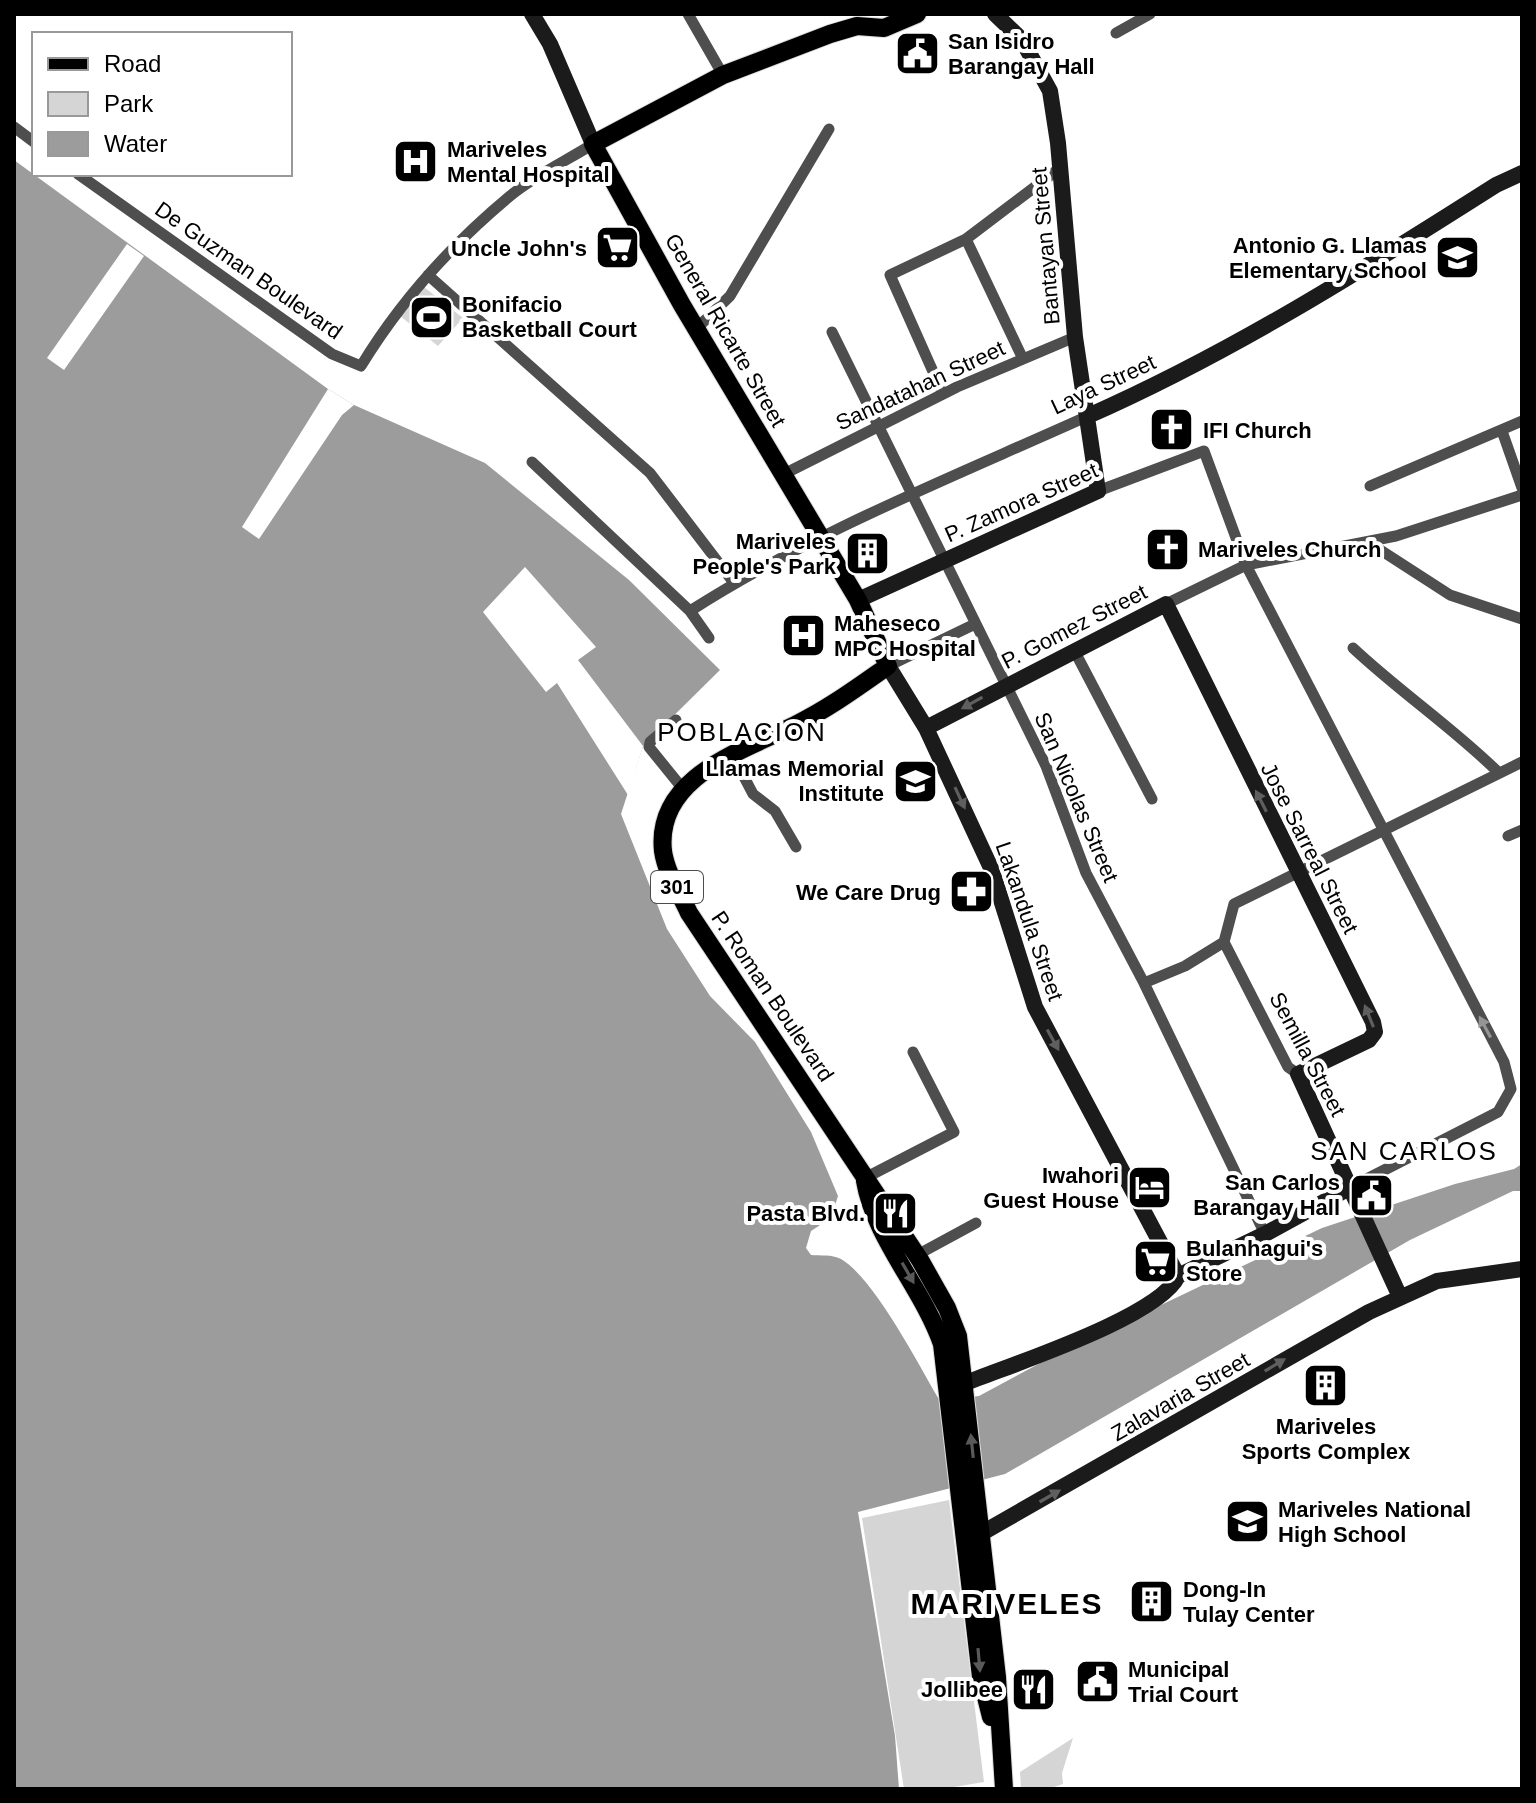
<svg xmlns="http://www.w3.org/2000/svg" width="1536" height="1803" font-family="Helvetica,sans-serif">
	<rect width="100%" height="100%" fill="#fff"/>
	<path fill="#d5d5d5" d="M424 287 463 318 438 346 400 316Z
		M949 1500 984 1782 942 1789H904L862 1518Z
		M1073 1738 1062 1773 1063 1784 1048 1789H1021L1020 1772Z"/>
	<path fill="#9c9c9c" d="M14 160 328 389 354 405 485 463 629 580 720 670 643 746 621 814 667 929 710 996 755 1042 811 1132 838 1196 831 1218 811 1231 806 1248 811 1255C821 1256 831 1254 841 1259 875 1279 919 1366 940 1401L979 1396 1046 1360 1322 1228 1455 1184 1514 1169 1522 1164V1191H1513L1410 1240 1005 1474 858 1512 895 1736 899 1789H14Z"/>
	<path fill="#fff" d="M127 244 144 256 64 370 47 358Z
		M328 389 354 405 342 415 259 539 242 527Z
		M525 567 596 647 578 660 643 746 628 795 557 683 546 692 483 612Z"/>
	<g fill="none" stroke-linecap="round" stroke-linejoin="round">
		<defs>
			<path id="primary" d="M917 14 884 28 857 26 830 34 723 75 593 144 682 305 858 600 888 666C858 687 828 709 795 725 742 751 655 777 663 851 666 873 680 893 689 913L920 1260 947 1308 958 1336 997 1677 1004 1789
				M865 1181C875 1239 922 1287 942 1344L981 1677 991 1717"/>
		</defs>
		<use href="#primary" stroke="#dbdbdb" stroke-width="20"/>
		<path stroke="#4e4e4e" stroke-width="11" d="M688 14 723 75
			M1116 33 1150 14
			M14 127 34 142
			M78 174 332 354 361 366C400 302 451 245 510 196 534 176 566 161 593 144
			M966 239 1023 359
			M428 275 650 473 734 583
			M696 329 730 296 829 129
			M832 332 1046 766 1086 873 1144 983 1265 1234
			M943 394 890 275 966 239 1060 168
			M1502 431 1522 488
			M532 462 690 611 709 638
			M784 474 957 387 1075 337
			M1370 486 1522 421
			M1098 491 1204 451 1246 565 1504 1062 1511 1089 1498 1112 1351 1187
			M1368 542 1450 595 1522 619
			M1166 604 1246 565 1396 536 1522 495
			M690 611C815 531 953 477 1088 416
			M1353 648C1400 692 1452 727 1498 772
			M1074 650 1152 799
			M888 666 973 625
			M676 720 650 742 649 747 683 789
			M732 754 753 794 775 811 796 847
			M1508 836 1522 830
			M1224 942 1288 1067 1298 1074
			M1144 983 1185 966 1224 942 1234 904 1522 762
			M865 1178 954 1132 913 1052
			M917 1255 976 1223"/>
		<path stroke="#1b1b1b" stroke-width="16" d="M532 14 550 44 593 144
			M1088 416C1231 353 1364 269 1496 185L1522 173
			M858 600 1098 491 1075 337 1058 143 1050 91 1022 40 995 14
			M888 666 926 728 991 868 1035 1007 1178 1276
			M926 728 1166 604 1373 1022 1375 1032 1369 1040 1298 1074 1400 1297
			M1178 1276 1265 1234 1351 1187
			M966 1383C1013 1364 1159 1317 1178 1276
			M982 1533 1369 1312 1437 1281 1522 1269"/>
		<use href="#primary" stroke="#000" stroke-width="18"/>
	</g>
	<defs><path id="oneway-solid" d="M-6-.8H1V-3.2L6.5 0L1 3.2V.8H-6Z" transform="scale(2)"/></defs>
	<g fill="#5f5f5f">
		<use href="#oneway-solid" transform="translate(972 703) rotate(151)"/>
		<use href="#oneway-solid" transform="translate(960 798) rotate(65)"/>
		<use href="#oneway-solid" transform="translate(1261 801) rotate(-117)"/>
		<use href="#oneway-solid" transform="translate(1369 1016) rotate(-112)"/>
		<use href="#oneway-solid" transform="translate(1053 1040) rotate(61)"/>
		<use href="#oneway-solid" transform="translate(1275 1365) rotate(-31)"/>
		<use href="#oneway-solid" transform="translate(1050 1496) rotate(-30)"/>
	</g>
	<use fill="#959595" href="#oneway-solid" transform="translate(1485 1027) rotate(-118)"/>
	<g fill="#595959">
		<use href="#oneway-solid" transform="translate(908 1273) rotate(60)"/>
		<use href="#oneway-solid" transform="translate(972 1446) rotate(-96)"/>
		<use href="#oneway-solid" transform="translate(979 1660) rotate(85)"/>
	</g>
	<defs>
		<symbol id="civic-square" viewBox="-11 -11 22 22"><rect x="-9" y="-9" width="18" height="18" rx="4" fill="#000" stroke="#fff"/><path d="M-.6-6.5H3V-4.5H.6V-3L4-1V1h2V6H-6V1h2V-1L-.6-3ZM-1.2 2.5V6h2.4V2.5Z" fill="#fff"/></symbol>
		<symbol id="hospital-square" viewBox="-11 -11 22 22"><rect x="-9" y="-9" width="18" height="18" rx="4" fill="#000" stroke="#fff"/><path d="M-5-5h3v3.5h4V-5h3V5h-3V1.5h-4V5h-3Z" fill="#fff"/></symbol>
		<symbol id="supermarket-square" viewBox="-11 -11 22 22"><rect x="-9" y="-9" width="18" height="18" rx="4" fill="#000" stroke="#fff"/><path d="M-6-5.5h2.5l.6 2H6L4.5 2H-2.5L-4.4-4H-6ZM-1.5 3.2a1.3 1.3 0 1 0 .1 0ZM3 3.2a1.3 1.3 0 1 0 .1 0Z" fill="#fff"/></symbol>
		<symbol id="school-square" viewBox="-11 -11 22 22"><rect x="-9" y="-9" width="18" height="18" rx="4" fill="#000" stroke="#fff"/><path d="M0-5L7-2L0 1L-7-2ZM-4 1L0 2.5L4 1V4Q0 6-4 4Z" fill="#fff"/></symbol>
		<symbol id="stadium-square" viewBox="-11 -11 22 22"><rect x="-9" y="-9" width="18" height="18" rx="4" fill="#000" stroke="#fff"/><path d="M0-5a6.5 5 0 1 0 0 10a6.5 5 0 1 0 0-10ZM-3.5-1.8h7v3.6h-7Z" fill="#fff"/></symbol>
		<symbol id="church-square" viewBox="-11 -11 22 22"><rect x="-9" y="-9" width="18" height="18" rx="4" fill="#000" stroke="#fff"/><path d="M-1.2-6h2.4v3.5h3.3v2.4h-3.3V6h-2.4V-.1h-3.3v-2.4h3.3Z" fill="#fff"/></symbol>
		<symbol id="building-square" viewBox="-11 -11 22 22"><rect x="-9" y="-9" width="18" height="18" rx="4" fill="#000" stroke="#fff"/><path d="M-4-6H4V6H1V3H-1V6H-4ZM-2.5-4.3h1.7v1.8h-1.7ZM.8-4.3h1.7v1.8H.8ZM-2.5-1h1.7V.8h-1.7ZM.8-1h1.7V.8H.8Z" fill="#fff"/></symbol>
		<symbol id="pharmacy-square" viewBox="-11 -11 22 22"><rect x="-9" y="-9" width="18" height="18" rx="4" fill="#000" stroke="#fff"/><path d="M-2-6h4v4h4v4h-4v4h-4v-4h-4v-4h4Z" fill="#fff"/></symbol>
		<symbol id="hotel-square" viewBox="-11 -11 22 22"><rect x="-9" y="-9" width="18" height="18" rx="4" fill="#000" stroke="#fff"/><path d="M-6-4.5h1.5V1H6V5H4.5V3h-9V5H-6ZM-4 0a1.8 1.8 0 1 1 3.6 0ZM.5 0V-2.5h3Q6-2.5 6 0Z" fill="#fff"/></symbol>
		<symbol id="restaurant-square" viewBox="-11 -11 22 22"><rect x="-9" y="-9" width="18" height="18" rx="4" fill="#000" stroke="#fff"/><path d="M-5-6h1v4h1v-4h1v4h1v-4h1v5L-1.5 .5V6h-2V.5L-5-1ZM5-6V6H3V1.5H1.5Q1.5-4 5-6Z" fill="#fff"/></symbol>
	</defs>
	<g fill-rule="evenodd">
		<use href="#civic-square" x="892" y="28" width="51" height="51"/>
		<use href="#hospital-square" x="390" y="136" width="51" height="51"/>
		<use href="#supermarket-square" x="592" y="222" width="51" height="51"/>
		<use href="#school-square" x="1432" y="232" width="51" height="51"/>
		<use href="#stadium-square" x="406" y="292" width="51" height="51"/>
		<use href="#church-square" x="1146" y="404" width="51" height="51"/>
		<use href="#church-square" x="1142" y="524" width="51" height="51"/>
		<use href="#building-square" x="842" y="528" width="51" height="51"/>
		<use href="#hospital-square" x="778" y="610" width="51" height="51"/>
		<use href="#school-square" x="890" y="756" width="51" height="51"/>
		<use href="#pharmacy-square" x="946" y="866" width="51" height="51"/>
		<use href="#hotel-square" x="1124" y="1162" width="51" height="51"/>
		<use href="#civic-square" x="1346" y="1170" width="51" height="51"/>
		<use href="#restaurant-square" x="870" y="1188" width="51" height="51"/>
		<use href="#supermarket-square" x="1130" y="1236" width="51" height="51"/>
		<use href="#building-square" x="1300" y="1360" width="51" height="51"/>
		<use href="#school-square" x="1222" y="1496" width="51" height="51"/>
		<use href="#building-square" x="1126" y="1576" width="51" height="51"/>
		<use href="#civic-square" x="1072" y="1656" width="51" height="51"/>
		<use href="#restaurant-square" x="1008" y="1664" width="51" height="51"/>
	</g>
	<g text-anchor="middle" stroke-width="8" stroke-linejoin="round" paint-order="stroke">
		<rect fill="#fff" stroke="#4c4c4c" stroke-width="2" x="651" y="871" width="52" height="32" rx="6"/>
		<g font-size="20" font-weight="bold" fill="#000">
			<text x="677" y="894">301</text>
		</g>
		<g font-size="22" font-weight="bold" fill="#000" stroke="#fff" text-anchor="start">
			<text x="948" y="49">San Isidro<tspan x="948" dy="25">Barangay Hall</tspan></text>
			<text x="447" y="157">Mariveles<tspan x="447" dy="25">Mental Hospital</tspan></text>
			<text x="1427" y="253" text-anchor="end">Antonio G. Llamas<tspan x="1427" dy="25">Elementary School</tspan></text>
			<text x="587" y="256" text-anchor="end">Uncle John's</text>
			<text x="462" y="312">Bonifacio<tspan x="462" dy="25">Basketball Court</tspan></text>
			<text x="1203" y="438">IFI Church</text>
			<text x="836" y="549" text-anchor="end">Mariveles<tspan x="836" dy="25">People's Park</tspan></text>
			<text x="1198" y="557">Mariveles Church</text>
			<text x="834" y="631">Maheseco<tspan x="834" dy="25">MPC Hospital</tspan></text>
			<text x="884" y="776" text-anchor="end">Llamas Memorial<tspan x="884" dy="25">Institute</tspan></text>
			<text x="941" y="900" text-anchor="end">We Care Drug</text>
			<text x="1119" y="1183" text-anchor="end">Iwahori<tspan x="1119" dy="25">Guest House</tspan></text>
			<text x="1340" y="1190" text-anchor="end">San Carlos<tspan x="1340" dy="25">Barangay Hall</tspan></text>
			<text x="865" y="1221" text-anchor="end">Pasta Blvd.</text>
			<text x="1186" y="1256">Bulanhagui's<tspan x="1186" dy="25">Store</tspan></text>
			<text x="1326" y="1434" text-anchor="middle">Mariveles<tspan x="1326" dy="25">Sports Complex</tspan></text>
			<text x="1278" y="1517">Mariveles National<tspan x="1278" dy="25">High School</tspan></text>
			<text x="1183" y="1597">Dong-In<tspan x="1183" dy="25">Tulay Center</tspan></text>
			<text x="1128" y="1677">Municipal<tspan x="1128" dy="25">Trial Court</tspan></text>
			<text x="1003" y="1697" text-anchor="end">Jollibee</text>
		</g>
		<g font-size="22" fill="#000" stroke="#fff">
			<text transform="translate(1045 246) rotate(-95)" y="8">Bantayan Street</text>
			<text transform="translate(249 270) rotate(35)" y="8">De Guzman Boulevard</text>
			<text transform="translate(726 330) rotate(60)" y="8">General Ricarte Street</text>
			<text transform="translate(1103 384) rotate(-25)" y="8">Laya Street</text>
			<text transform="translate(920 385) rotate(-25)" y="8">Sandatahan Street</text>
			<text transform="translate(1021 502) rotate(-24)" y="8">P. Zamora Street</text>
			<text transform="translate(1074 626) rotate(-27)" y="8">P. Gomez Street</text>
			<text transform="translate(1077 797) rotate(67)" y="8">San Nicolas Street</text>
			<text transform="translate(1310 848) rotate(63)" y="8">Jose Sarreal Street</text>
			<text transform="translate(1030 921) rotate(71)" y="8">Lakandula Street</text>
			<text transform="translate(773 996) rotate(56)" y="8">P. Roman Boulevard</text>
			<text transform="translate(1308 1054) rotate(62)" y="8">Semilla Street</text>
			<text transform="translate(1180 1396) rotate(-30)" y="8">Zalavaria Street</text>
		</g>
		<g font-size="26" letter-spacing="2" fill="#000" stroke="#fff">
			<text x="742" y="741">POBLACION</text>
			<text x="1404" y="1160">SAN CARLOS</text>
		</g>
		<g font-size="30" font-weight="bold" letter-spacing="2" fill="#000" stroke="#fff">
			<text x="1007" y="1614">MARIVELES</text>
		</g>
	</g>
	<rect width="1536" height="1803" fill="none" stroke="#000000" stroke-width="32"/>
	<rect x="32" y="32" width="260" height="144" fill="#ffffff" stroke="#999999" stroke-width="2"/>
	<rect x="48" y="58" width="40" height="12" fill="#000000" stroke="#999999" stroke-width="2"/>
	<text x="104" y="72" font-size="24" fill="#000000">Road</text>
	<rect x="48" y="92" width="40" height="24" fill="#d5d5d5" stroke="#999999" stroke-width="2"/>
	<text x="104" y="112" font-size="24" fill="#000000">Park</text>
	<rect x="48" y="132" width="40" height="24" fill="#9c9c9c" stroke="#999999" stroke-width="2"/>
	<text x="104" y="152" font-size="24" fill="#000000">Water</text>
</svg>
